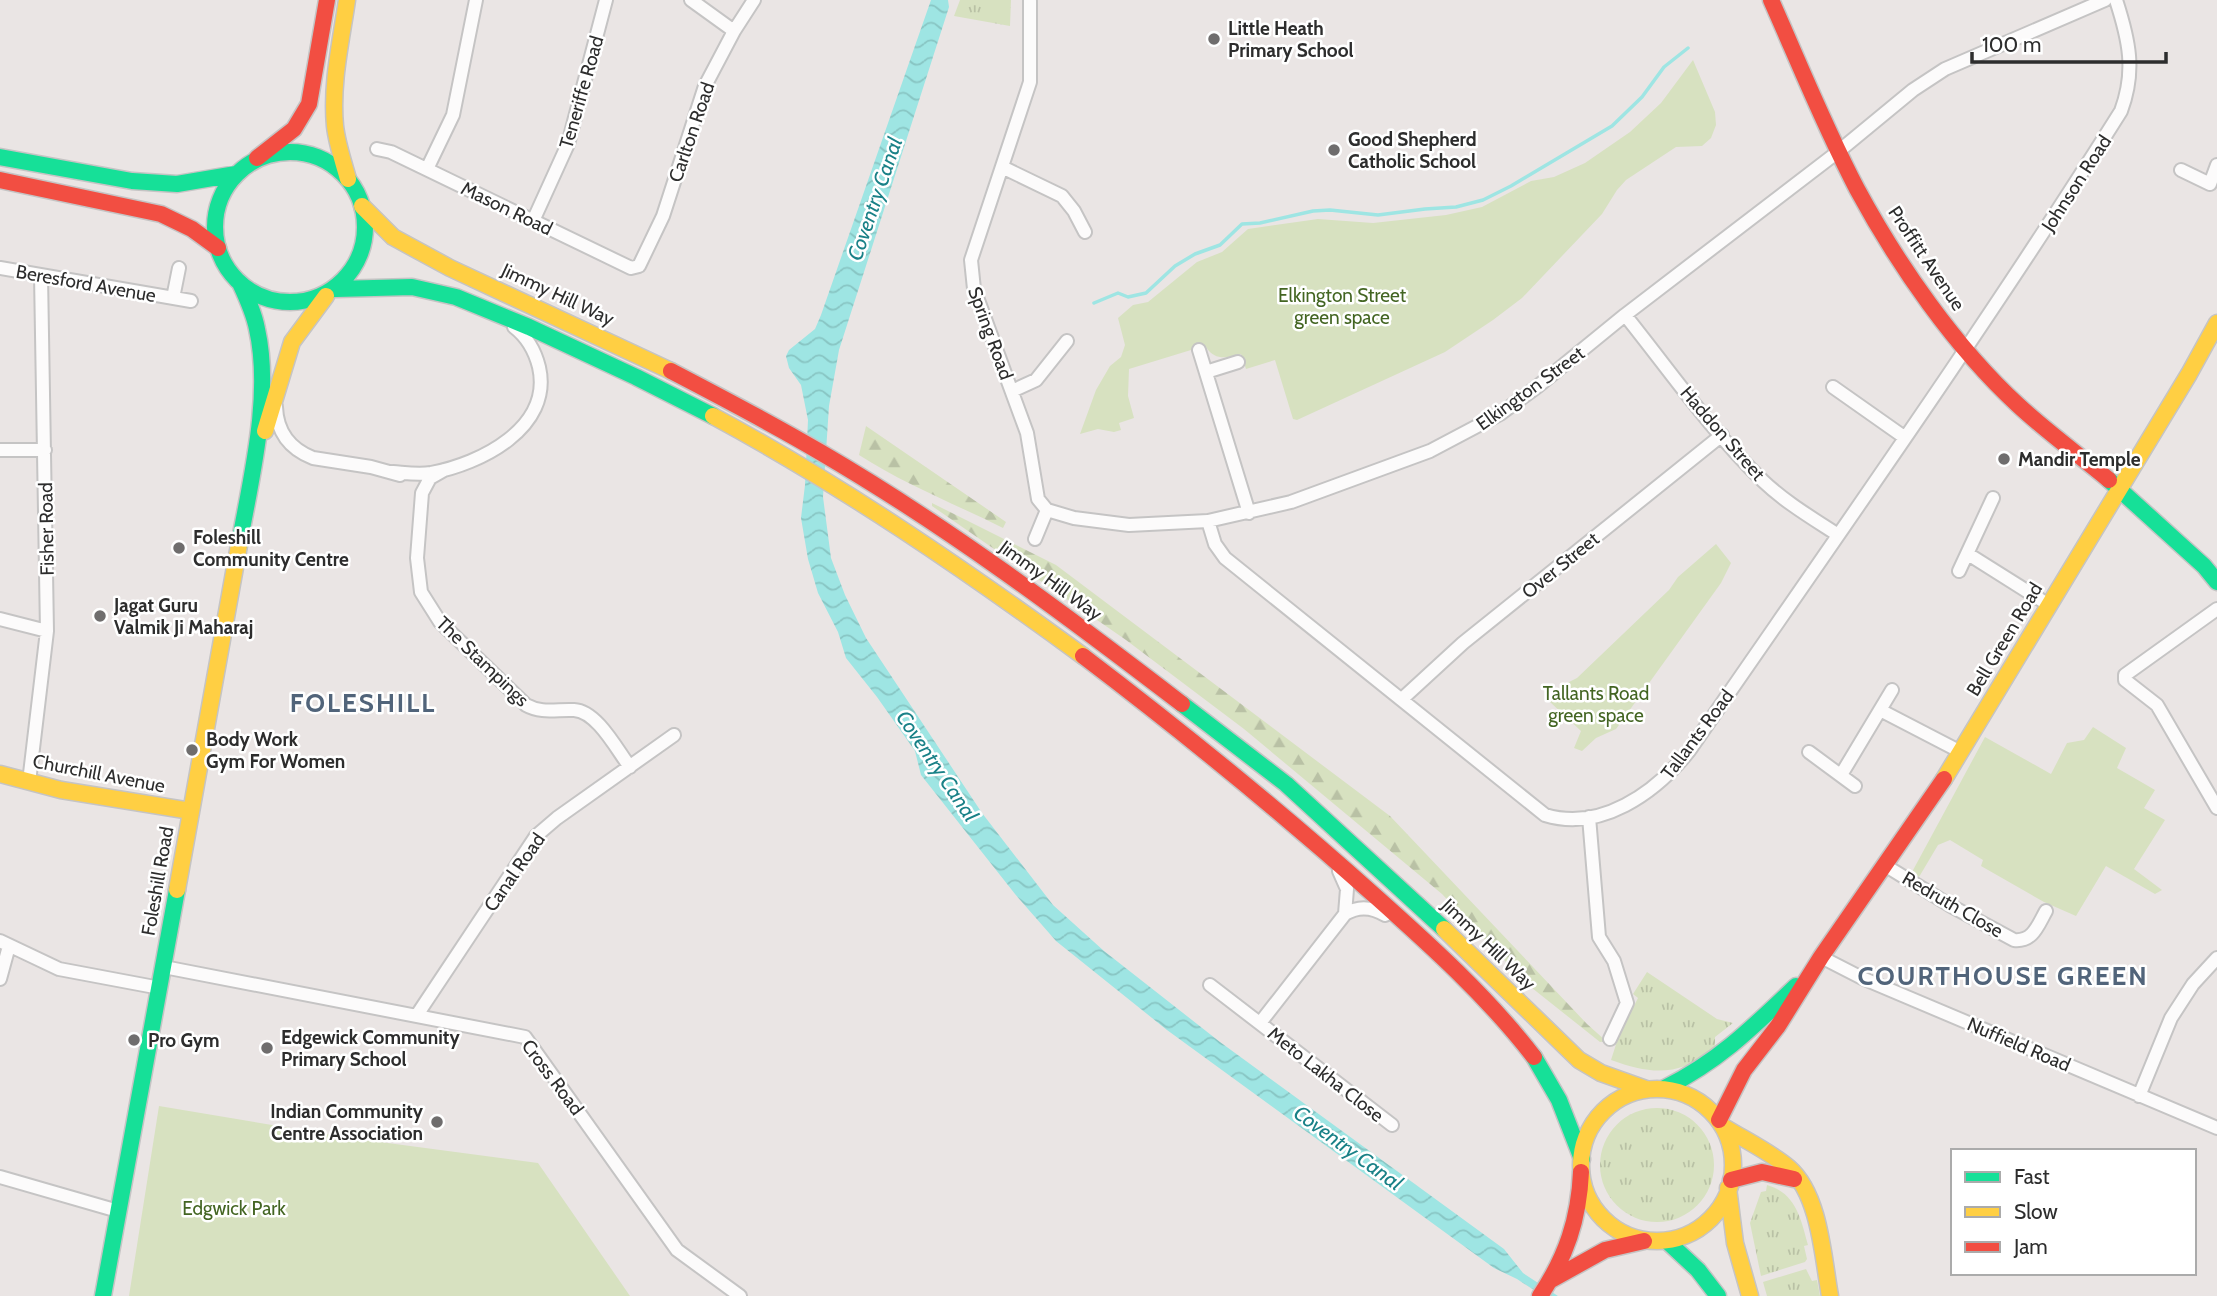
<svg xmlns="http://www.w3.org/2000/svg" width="2217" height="1296" font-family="Cabin,sans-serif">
	<defs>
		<pattern id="grass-tufts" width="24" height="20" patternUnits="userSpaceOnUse" patternTransform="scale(1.75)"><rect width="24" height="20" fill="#d7e1c0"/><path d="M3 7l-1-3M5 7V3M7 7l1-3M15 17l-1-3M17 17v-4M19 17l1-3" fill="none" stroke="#b9c1a5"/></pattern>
		<pattern id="forest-firs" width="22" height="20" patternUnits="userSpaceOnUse" patternTransform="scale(1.75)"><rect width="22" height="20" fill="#d7e1c0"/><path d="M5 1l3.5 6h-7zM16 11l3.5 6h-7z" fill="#b9c1a5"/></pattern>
		<pattern id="water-waves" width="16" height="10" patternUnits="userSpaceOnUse" patternTransform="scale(1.75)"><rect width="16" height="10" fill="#9ee5e3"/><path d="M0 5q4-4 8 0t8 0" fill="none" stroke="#88c5c3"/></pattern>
	</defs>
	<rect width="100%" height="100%" fill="#eae5e4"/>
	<path fill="url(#grass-tufts)" d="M960 0H1011L1010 26 954 16Z
		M1647 972 1717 1019 1733 1023 1715 1037V1050C1678 1076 1652 1075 1611 1060L1619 1035 1638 998 1633 994Z
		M1600 1165a57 57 0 1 1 114 0a57 57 0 1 1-114 0Z
		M1767 1185C1796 1193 1801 1219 1808 1245L1804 1246 1807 1259 1805 1262 1761 1276 1750 1223 1761 1192 1766 1191Z
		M1806 1269 1812 1281 1817 1280 1820 1296H1767L1763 1282Z"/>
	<path fill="url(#forest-firs)" d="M866 426 1006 522 1003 528C955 504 904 484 859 455Z
		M932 503 1056 565 1390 816 1587 1024 1606 1041 1600 1042 1527 984 1442 894 1244 729 1126 640 932 506Z"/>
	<path fill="#d7e1c0" d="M1693 60 1715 112 1716 125 1711 138 1702 146 1676 147 1626 180 1617 190 1602 214 1522 298 1493 320 1445 352 1297 420 1293 419 1275 360 1246 369 1241 354C1227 358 1215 361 1206 347L1199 350H1191L1129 369 1128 396 1134 418 1119 423 1121 430 1114 432 1098 429 1080 434 1096 390 1110 366 1121 357 1125 345 1118 318 1133 305 1148 302 1197 262 1222 252 1248 229 1318 219 1373 223 1446 215 1482 207 1531 181 1554 177 1585 163 1630 132 1661 103Z
		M1716 544 1731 563 1721 583 1616 729 1596 738 1582 751 1574 748 1581 731 1550 702 1565 684 1577 678 1669 590 1678 577Z
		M2093 727 2126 748 2117 768 2155 790 2144 808 2165 820 2134 869 2162 890 2155 894 2106 866 2076 916 2044 902 1981 866 1983 860 1950 840 1938 845 1919 877 1912 872 1985 737 2051 774 2067 743 2084 740Z
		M159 1106 350 1138 538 1163 630 1296H129Z"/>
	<path fill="url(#water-waves)" d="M931 0H948L949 7 839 350 829 406 823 497 831 558 845 595 866 638 982 813 1053 905 1104 951 1220 1042 1504 1249 1523 1273 1558 1296H1543L1517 1279 1494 1268 1167 1030 1056 941 1015 894 921 775 915 751 877 697 846 658 838 632 818 593 808 559 801 518 805 485 808 420 801 385 789 368 786 356 789 350 815 329 821 315Z"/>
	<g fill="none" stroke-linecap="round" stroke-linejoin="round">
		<path stroke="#9ee5e3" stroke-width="3.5" d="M1094 303 1118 293 1128 297 1146 293 1175 266 1195 254 1220 245 1242 224 1260 223 1313 211 1330 210 1378 215 1425 209 1456 207 1483 200 1511 186 1612 126 1642 97 1664 67 1688 48"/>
		<defs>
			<path id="street" d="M691 0 734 31
				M1030 1V82L971 260 974 289 1027 433 1038 499 1047 510 1035 539
				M377 149 391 152 631 268 639 266 663 216 705 86 734 31 754 0
				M1002 167 1062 196 1074 211 1085 232
				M427 169 453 115 476 0
				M2181 170 2210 184 2217 165
				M533 221 568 144 606 0
				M0 268 191 301
				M173 298 179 268
				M1625 315C1670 371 1712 432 1763 481 1785 502 1812 518 1838 535
				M1199 350 1249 513
				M1206 372 1238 362
				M1833 387 1904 437
				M1012 391 1036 380 1067 341
				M276 407C277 432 290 449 313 458L371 467 400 475
				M0 450H45
				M444 470 430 478 422 493 417 558 421 592 440 622 526 705C542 714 557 709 574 710 597 711 617 750 630 767
				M393 472C406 473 418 475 431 473 480 464 553 428 539 367 535 351 527 337 514 327
				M1047 510 1074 518 1129 525 1208 521 1291 502 1430 451 1500 414 1538 386 1625 315 1839 151 1913 90 1945 69 2105 0
				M1208 521 1215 544 1225 558 1545 815C1601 832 1655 793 1689 751 1835 539 1984 329 2121 111 2136 71 2129 40 2116 0
				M1968 554 2049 605
				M1959 571 1993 498
				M2217 609 2125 675V680L2157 705 2217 808
				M0 619 47 631
				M1402 699 1463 643 1722 435
				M1880 710 1961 752
				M1809 752 1855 786
				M1841 775 1892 690
				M29 782 47 631 41 275
				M1589 817 1599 937 1614 961 1627 1003 1610 1039
				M1886 866 1951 906 2014 940C2033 942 2038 925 2046 911
				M1339 871 1347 889 1345 914
				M0 941 59 969 160 988
				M1821 957 1862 978 2217 1128
				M164 967 525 1037 677 1250 740 1296
				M0 979 9 946
				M1210 985 1392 1125
				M417 1015 536 836 557 818 674 735
				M1260 1023 1345 914C1358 906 1372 907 1385 915
				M2139 1096 2171 1018 2193 984 2217 958
				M0 1177 118 1211"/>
			<path id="fast" d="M215 227a75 75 0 1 1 150 0a75 75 0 1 1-150 0Z
				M0 157 132 181 177 184 236 174
				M336 289 412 287 456 297 529 327 636 377 713 416
				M2109 480 2204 566 2217 582
				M239 545C251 478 272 396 257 329 254 313 247 298 240 283
				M1182 704 1286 784 1444 929
				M1534 1057 1559 1100 1582 1159
				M1665 1088C1720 1060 1752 1028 1796 986
				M1668 1242 1698 1270 1718 1296
				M103 1296 177 890"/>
			<path id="slow" d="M347 0C341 42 331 83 335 126 337 144 343 161 348 179
				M362 206 393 237 450 268 671 371
				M713 416C843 486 964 569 1083 656
				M265 431 292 342 326 296
				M0 774 61 790 191 811
				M1944 779 2189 374 2217 323
				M177 890 239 545
				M1444 929 1579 1060 1601 1073 1646 1089
				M1581 1165a76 76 0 1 1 152 0a76 76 0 1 1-152 0Z
				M1724 1127C1745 1140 1770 1152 1789 1168 1820 1195 1823 1258 1830 1296
				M1728 1188 1735 1243 1750 1296"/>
			<path id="jam" d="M1771 0C1799 63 1825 128 1857 189 1898 265 1955 347 2018 405 2047 432 2079 455 2109 480
				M257 158 294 129 309 104 327 0
				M0 180 161 214 192 229 218 248
				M671 371C721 397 771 423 820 452 947 526 1066 615 1182 704
				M1083 656C1183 732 1280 811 1374 895 1430 945 1488 997 1534 1057
				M1719 1120 1744 1070 1778 1026 1821 957 1944 779
				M1731 1180 1762 1172 1794 1179
				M1551 1280 1605 1250 1644 1241
				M1540 1296C1566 1257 1579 1219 1581 1172"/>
		</defs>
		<use href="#street" stroke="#c5c4c4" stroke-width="16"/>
		<use href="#fast" stroke="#c5c4c4" stroke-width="19"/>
		<use href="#slow" stroke="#c5c4c4" stroke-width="19"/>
		<use href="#jam" stroke="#c5c4c4" stroke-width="19"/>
		<use href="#street" stroke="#fcfbfb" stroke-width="12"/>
		<use href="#fast" stroke="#16e098" stroke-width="16"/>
		<use href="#slow" stroke="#ffcf43" stroke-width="16"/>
		<use href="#jam" stroke="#f24e42" stroke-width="16"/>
	</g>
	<g fill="#6f6d6d" stroke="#fff" stroke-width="2.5">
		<circle cx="1214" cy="39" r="7"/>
		<circle cx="1334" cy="150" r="7"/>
		<circle cx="2004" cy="459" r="7"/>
		<circle cx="179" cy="548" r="7"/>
		<circle cx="100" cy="616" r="7"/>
		<circle cx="192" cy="750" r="7"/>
		<circle cx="134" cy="1040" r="7"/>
		<circle cx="267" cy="1048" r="7"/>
		<circle cx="437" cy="1122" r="7"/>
	</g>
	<g text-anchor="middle" stroke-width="5" stroke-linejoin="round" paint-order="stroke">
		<g font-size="19" font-weight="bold" fill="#2d2d2d" stroke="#fff" text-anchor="start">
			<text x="1228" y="35">Little Heath<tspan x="1228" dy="22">Primary School</tspan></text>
			<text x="1348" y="146">Good Shepherd<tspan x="1348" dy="22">Catholic School</tspan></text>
			<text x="2018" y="466">Mandir Temple</text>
			<text x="193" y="544">Foleshill<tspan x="193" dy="22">Community Centre</tspan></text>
			<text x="114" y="612">Jagat Guru<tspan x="114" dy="22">Valmik Ji Maharaj</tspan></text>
			<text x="206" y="746">Body Work<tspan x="206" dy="22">Gym For Women</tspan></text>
			<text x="281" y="1044">Edgewick Community<tspan x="281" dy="22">Primary School</tspan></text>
			<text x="148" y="1047">Pro Gym</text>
			<text x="423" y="1118" text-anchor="end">Indian Community<tspan x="423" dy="22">Centre Association</tspan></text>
		</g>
		<g font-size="19" fill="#2d2d2d" stroke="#fff">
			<text transform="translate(581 92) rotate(-74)" y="7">Teneriffe Road</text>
			<text transform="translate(691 132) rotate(-71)" y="7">Carlton Road</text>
			<text transform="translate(2076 183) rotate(-57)" y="7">Johnson Road</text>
			<text transform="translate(507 208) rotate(26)" y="7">Mason Road</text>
			<text transform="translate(1927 258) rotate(56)" y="7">Proffitt Avenue</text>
			<text transform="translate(86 283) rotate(10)" y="7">Beresford Avenue</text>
			<text transform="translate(558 294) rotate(25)" y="7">Jimmy Hill Way</text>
			<text transform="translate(991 333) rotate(70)" y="7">Spring Road</text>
			<text transform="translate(1530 388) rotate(-36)" y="7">Elkington Street</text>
			<text transform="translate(1723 433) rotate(49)" y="7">Haddon Street</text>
			<text transform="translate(46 529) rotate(-91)" y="7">Fisher Road</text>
			<text transform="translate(1560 565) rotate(-39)" y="7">Over Street</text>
			<text transform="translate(1051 580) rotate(36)" y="7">Jimmy Hill Way</text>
			<text transform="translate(2004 639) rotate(-59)" y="7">Bell Green Road</text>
			<text transform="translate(483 661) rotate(44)" y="7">The Stampings</text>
			<text transform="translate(1697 734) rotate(-53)" y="7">Tallants Road</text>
			<text transform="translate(99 773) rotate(11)" y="7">Churchill Avenue</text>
			<text transform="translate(514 872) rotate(-55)" y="7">Canal Road</text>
			<text transform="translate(157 881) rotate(-80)" y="7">Foleshill Road</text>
			<text transform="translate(1953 904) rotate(30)" y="7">Redruth Close</text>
			<text transform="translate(1489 944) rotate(44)" y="7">Jimmy Hill Way</text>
			<text transform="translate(2019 1044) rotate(23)" y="7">Nuffield Road</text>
			<text transform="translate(1326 1074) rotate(38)" y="7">Meto Lakha Close</text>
			<text transform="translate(553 1077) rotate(53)" y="7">Cross Road</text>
		</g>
		<g font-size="19" fill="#436522" stroke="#fff">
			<text x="1342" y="302">Elkington Street<tspan x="1342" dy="22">green space</tspan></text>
			<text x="1596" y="700">Tallants Road<tspan x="1596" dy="22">green space</tspan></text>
			<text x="234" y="1215">Edgwick Park</text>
		</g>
		<g font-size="21" font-style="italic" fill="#198187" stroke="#fff">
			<text transform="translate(875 199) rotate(-71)" y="7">Coventry Canal</text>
			<text transform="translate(937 766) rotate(56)" y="7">Coventry Canal</text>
			<text transform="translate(1348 1148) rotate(36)" y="7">Coventry Canal</text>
		</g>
		<g font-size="26" font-weight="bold" letter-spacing="2" fill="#51647a" stroke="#fff">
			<text x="363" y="712">FOLESHILL</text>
			<text x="2003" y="985">COURTHOUSE GREEN</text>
		</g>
	</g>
	<rect x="1951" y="1149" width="245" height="126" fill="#ffffff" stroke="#ababab" stroke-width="2"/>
	<rect x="1965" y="1172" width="35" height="10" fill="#16e098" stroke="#ababab" stroke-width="2"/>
	<text x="2014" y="1184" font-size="21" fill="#2d2d2d">Fast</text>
	<rect x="1965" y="1207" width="35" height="10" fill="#ffcf43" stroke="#ababab" stroke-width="2"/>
	<text x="2014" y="1219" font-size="21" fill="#2d2d2d">Slow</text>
	<rect x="1965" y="1242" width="35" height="10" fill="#f24e42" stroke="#ababab" stroke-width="2"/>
	<text x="2014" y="1254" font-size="21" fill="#2d2d2d">Jam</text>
	<path d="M1972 52v10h194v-10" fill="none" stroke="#2d2d2d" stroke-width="3.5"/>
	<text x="1982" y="52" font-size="21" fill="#2d2d2d" stroke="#ffffff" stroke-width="5" paint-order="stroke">100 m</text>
</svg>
